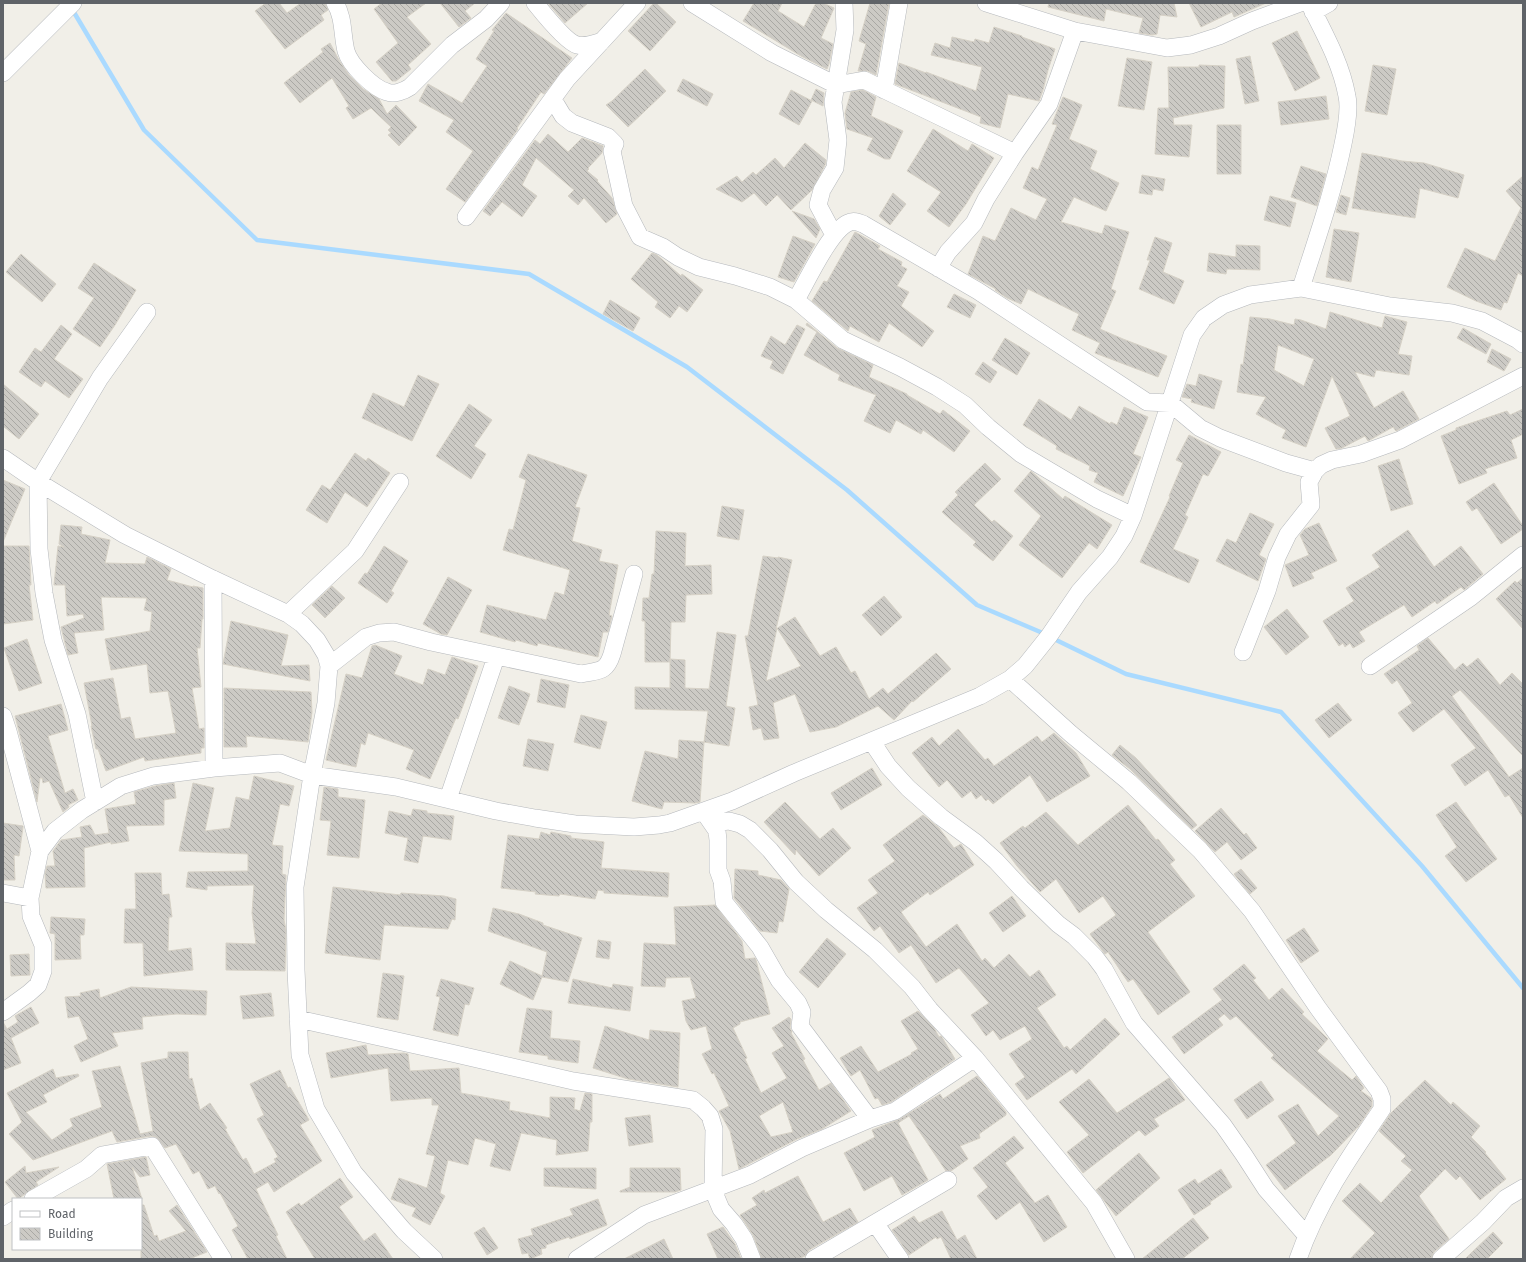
<svg xmlns="http://www.w3.org/2000/svg" width="1526" height="1262" font-family="'Fira Sans',sans-serif">
	<defs>
		<pattern id="building-back-hatch" width="6" height="6" patternUnits="userSpaceOnUse"><rect width="6" height="6" fill="#cccac5"/><path d="M-1 5l2 2M0 0l6 6M5-1l2 2" fill="none" stroke="#a9a8a4"/></pattern>
	</defs>
	<rect width="100%" height="100%" fill="#f1efe8"/>
	<g fill="none" stroke-linecap="round" stroke-linejoin="round">
		<path stroke="#aadaff" stroke-width="4.5" d="M72 9 144 130 257 240 529 274 687 367 847 490 977 605 1045 634
			M1052 638 1126 674 1281 712 1422 866 1523 988"/>
	</g>
	<path fill="url(#building-back-hatch)" stroke="#d6d1c6" fill-rule="evenodd" d="M266 3H279L287 13 301 3H325L328 10 321 15 324 20 285 49 255 11Z
		M382 3H426L407 17 431 44 408 65 411 69 396 81H392L376 62 398 43 374 9Z
		M440 3H475L465 11 471 18 459 27Z
		M548 3H588L565 23Z
		M654 3H656L676 22 650 51 628 31Z
		M754 3H782L778 11 804 27 816 3H823L834 8 821 38 833 44 829 64 827 69 801 56 743 21Z
		M870 3H889L876 75 868 71H858L866 44 859 41Z
		M1049 3H1174L1177 17 1160 15 1157 34 1152 35 1139 33 1143 18 1106 9 1104 21 1048 7Z
		M1189 3H1266L1234 17 1232 12 1201 27Z
		M506 13 572 58 544 94 541 92 517 128 518 129 465 202 446 189 473 151 446 132 454 120 419 101 428 84 462 103 487 66 476 59 494 31 492 30Z
		M994 27 1022 36V37L1055 49 1048 70 1043 90 1039 101 1008 94 1000 128 980 123 981 117 895 84 899 63 926 73V72L976 91 982 67 931 55 935 43 950 48 952 37 974 42 975 39 989 43Z
		M1297 31 1320 78 1295 91 1272 43Z
		M330 43 340 62 349 75 363 89 379 99 387 114 396 105 417 127 399 146 388 135 391 133 388 130 391 127 371 108 353 119 346 108 349 106 332 78 300 103 284 83 323 52 321 49Z
		M1250 56 1259 101 1245 104 1236 59Z
		M1127 58 1152 62 1144 110 1118 106Z
		M1199 65 1225 66 1224 108 1173 118 1174 125H1192L1189 157 1155 154 1158 108H1169L1168 67H1199Z
		M1373 65 1396 69 1387 115 1365 111Z
		M645 69 666 91 628 127 606 105 612 101Z
		M683 79 713 94 707 106 677 91Z
		M816 89 824 93 823 106 811 100Z
		M791 90 812 101 799 125 779 114Z
		M863 90 876 97 871 116 903 131 890 159H885L867 150 873 138 847 129 845 113 851 92Z
		M1326 96 1329 119 1281 125 1278 102Z
		M1063 97 1082 105 1069 139 1097 151 1090 169 1119 183 1106 211 1074 197 1061 222 1102 234 1105 225 1129 232 1111 289 1116 291 1100 329 1123 339 1167 356 1158 377 1095 353 1100 343 1072 330 1079 314 1028 289 1021 304 1007 298 995 290 996 289 968 274 983 236 995 241 1011 208 1036 220 1047 199 1023 188 1032 167 1038 170 1057 125 1052 124Z
		M1217 125H1241V174H1217Z
		M933 129 968 151 972 144 994 158 966 204 949 227 927 211 941 192 907 171Z
		M548 134 568 152 582 138 603 146 602 153 588 168 589 169 587 171 598 180 597 181 612 198 617 214 606 223 584 198 578 205 568 196 574 190 536 158 522 185 537 196 522 217 502 202 490 216 483 211 535 140 540 144Z
		M805 143 826 160 825 165 812 190 791 210 777 195 766 206 754 193 742 202 716 189 737 176 742 182 753 172 756 175 775 158 784 168Z
		M1362 153 1402 161 1424 163 1464 175 1458 198 1420 188 1415 218 1352 208Z
		M1301 166 1326 174 1317 206 1291 197Z
		M1142 175 1165 179 1163 191 1153 189 1152 195 1139 193Z
		M1523 176V276L1518 273 1507 303 1504 302 1501 310 1476 301 1447 287 1465 248 1495 261 1521 208 1506 191Z
		M893 193 906 204 890 225 879 216Z
		M1341 195 1350 198 1346 215 1336 212Z
		M1270 196 1296 203 1290 227 1264 220Z
		M792 211 814 219 820 229 816 238Z
		M1334 229 1359 233 1351 282 1326 277Z
		M855 232 880 246 878 249 902 262 901 266 907 269 897 286 909 292 901 306 934 331 922 347 889 323 879 342 850 326 848 331 812 301 824 281 827 282Z
		M793 236 815 244 794 282 778 277Z
		M1155 237 1172 243 1163 272 1184 281 1174 304 1139 289 1150 260H1147Z
		M1236 245 1260 246V270L1227 269 1226 274 1207 271 1209 253 1236 257Z
		M652 253 657 255 681 276 682 274 703 290 687 312 679 306 670 318 655 307 658 302 631 279Z
		M21 254 56 284 42 302 6 272Z
		M94 263 136 290 115 325 100 347 73 329 94 298 78 288Z
		M954 294 976 305 970 318 947 307Z
		M610 300 640 318 633 331 603 314Z
		M1330 312 1382 328 1385 316 1407 322 1398 354 1412 356 1409 375 1376 370 1374 377 1355 372 1374 408 1403 391 1419 419 1396 431 1393 427 1368 441 1365 436 1342 448 1336 449 1325 428 1350 416 1332 376 1306 447 1282 438 1286 430 1256 414 1266 397 1237 392 1241 364 1243 365 1250 317 1270 319 1294 325 1295 319 1301 320 1326 329ZM1278 345 1314 359 1304 386 1274 370Z
		M807 323 837 348 873 365 869 377 907 394V395L940 414 943 410 970 431 954 452 923 430 921 434 896 420 890 433 864 421 876 395 838 380 840 375 804 355 817 332 806 325Z
		M61 325 72 334 54 359 83 379 69 398 45 381 41 387 19 372 35 348 41 352Z
		M797 325 805 329 783 374 770 368 773 361 761 356 771 336 785 345Z
		M1463 328 1491 344 1486 354 1457 338Z
		M1005 338 1030 353 1017 375 992 360Z
		M1492 349 1511 359 1504 371 1487 362Z
		M983 362 997 372 990 383 975 374Z
		M1199 374 1222 381 1214 409 1191 402 1192 399 1182 397 1187 384 1196 386Z
		M418 375 439 384 412 441 362 418 373 393 404 407Z
		M3 384 39 414 19 439 3 426Z
		M1039 399 1071 420 1079 406 1110 424 1111 422 1117 425 1124 407 1148 417 1133 454 1141 457 1123 496 1094 482 1098 473 1089 470 1090 466 1056 449 1057 446 1023 425Z
		M469 404 492 420 474 446 486 454 471 479 436 456Z
		M1523 409V434L1511 440 1517 458 1485 469 1487 473 1459 484 1441 436 1456 430V428L1507 411 1510 415Z
		M1189 435 1221 452 1208 476 1203 474 1185 515 1188 517 1173 549 1199 560 1189 583 1140 562 1170 497 1169 496 1183 463 1176 460Z
		M355 453 366 461 368 458 390 473 367 507 345 492 327 523 306 510 322 485 330 490Z
		M528 454 587 475 575 507 580 508 572 541 602 550 599 561 618 565 609 615 612 616 608 632H603L598 657 538 643 537 646 516 640 515 642 480 632 487 605 546 620 555 592 564 595 570 570 503 550 509 529 513 530 526 480 519 477Z
		M1399 459 1413 504 1391 511 1378 466Z
		M985 463 1001 479 974 505 992 522 994 520 1013 536 993 561 973 545 976 542 942 512 958 495 955 492Z
		M1031 471 1063 499 1065 496 1112 525 1097 549 1089 543 1062 578 1019 545 1041 516 1014 491Z
		M3 480 25 489 3 542Z
		M1494 483 1523 526V529L1501 544 1477 508 1472 511 1466 502Z
		M722 506 744 510 739 540 717 536Z
		M1250 513 1274 524 1259 555 1266 559 1258 581 1216 561 1227 539 1236 543Z
		M1319 523 1337 561 1311 573 1314 578 1293 587 1285 565 1309 555 1300 535 1305 529Z
		M61 525 82 527 81 534 110 540 105 563 145 564 147 557 171 569 167 580 193 587V586L203 588V619H202L200 648H197L201 687 192 688 199 729 204 728V748H201V753L145 761 144 757 106 771 98 749H96L91 726H92L84 683 113 678 121 719 130 717 135 739 176 733 168 691 150 693 147 664 111 670 105 639 150 631 152 612 144 610 147 598 101 597 104 630 74 633 78 653 68 655 61 627 84 618 83 614 67 616 65 585H54L58 546 64 547 59 544Z
		M1408 530 1434 567 1461 546 1483 574 1464 590 1461 587 1437 604 1435 601 1412 617 1404 605 1359 632 1365 641 1353 648 1350 643 1345 647 1343 643 1339 646 1323 621 1354 601 1346 588 1380 567 1372 555Z
		M656 531 686 533 685 566 711 565 712 594 686 595 685 622H671L670 662H645V621H642L643 598H649L652 574H654Z
		M3 546H29L31 585H29L33 620 3 624Z
		M384 546 408 561 391 591 394 593 387 603 358 583 365 573 367 574Z
		M763 556 778 558V557L792 560 776 629 795 617 820 656 836 647 851 673 855 671 869 699 883 688 888 694 936 653 951 669 913 702 912 701 894 720 878 706 836 727 810 732 795 694 773 703 779 738 764 740 761 728 753 730 749 707 758 705 745 636H748ZM777 628 801 666 766 681Z
		M448 577 472 590 447 635 441 634 423 624Z
		M1523 578V629L1496 599 1515 581 1517 583Z
		M332 586 345 598 325 618 312 605Z
		M884 596 902 617 881 636 862 615Z
		M1287 609 1309 637 1286 655 1264 627Z
		M231 621 288 635 281 666 309 665 310 681 223 664Z
		M717 632 736 635 726 706 735 708 729 746 704 742 708 711 635 709V687L670 688V659L685 660V688L709 689Z
		M1428 638 1455 670 1463 663 1467 667 1478 658 1500 685 1512 673 1523 684V756L1460 690 1452 696 1509 777 1523 768V818L1509 795 1505 797 1488 770 1465 786 1451 765 1476 748 1444 709 1413 732 1398 713 1412 703 1397 680 1392 684 1384 674 1419 650 1417 646Z
		M27 639 42 683 19 691 4 648Z
		M375 645 402 656 394 674 423 685 428 669 445 675 452 657 478 666 458 719 456 718 430 779 406 769 414 750 368 733 365 745 361 743 356 767 326 760 346 674 362 678 372 646Z
		M541 679 569 685 565 708 537 702Z
		M509 686 530 694 519 725 498 718Z
		M224 688 311 692 312 712 308 742 246 736 247 747H224Z
		M1338 703 1352 720 1329 738 1315 720Z
		M61 704 68 730 48 736 65 793 73 789 78 800 68 805 69 807 63 812 49 781 43 783 42 778H40L37 802 15 716Z
		M581 715 607 722 600 749 574 742Z
		M958 729 985 760 988 758 994 766 1037 736 1042 742 1054 733 1076 753 1090 776 1047 802 1030 775 993 804 988 799 986 801 981 795 976 799 971 791 962 798 947 780 939 787 912 753 932 737 939 746Z
		M528 739 554 744 548 771 523 766Z
		M679 740 704 742 700 802 695 803 664 802 662 809 632 801 645 751 678 759Z
		M1120 745 1136 758 1197 825 1192 829 1130 769 1112 755Z
		M872 768 882 785 841 810 831 793Z
		M254 776 294 786 289 806 280 804 272 845 283 846 282 874 286 875 284 920 286 930 285 971 226 970V943L256 944 252 913 254 885 207 886V890L186 887 188 872 248 871V854L179 851 193 783 214 788 205 831 230 828 236 797 249 800Z
		M174 783 176 798 164 800V825L126 826 129 841 111 844V842L84 848 85 887 46 888 45 874 47 866H55L53 851 61 840 82 837 80 827 90 825 95 835 109 833 105 809 136 804 134 792 155 786Z
		M324 787 338 789V797L365 800 359 858 327 855 331 821 320 820Z
		M785 802 820 839 833 828 851 848 819 876 796 850 795 855 764 822Z
		M1456 802 1497 859 1466 882 1445 856 1457 847 1436 815Z
		M1128 805 1156 840 1158 839 1175 860 1170 864 1195 896 1148 932 1190 992 1158 1015 1133 979 1128 982 1108 952 1105 954 1090 934 1116 915 1103 896 1079 913 1056 879 1040 892 1017 866 1000 843 1023 826 1025 828 1046 812 1078 845Z
		M1221 808 1244 835 1246 833 1257 848 1241 860 1227 842 1215 852 1195 831Z
		M413 809 427 811V813L454 816 451 840 423 836 418 863 404 860 408 838 385 833 389 811 411 816Z
		M923 815 939 828 954 848 961 844 974 865 930 895 928 892 901 912 926 947 957 924 982 961 985 958 994 968 1009 954 1030 977 1039 970 1056 995 1037 1008 1064 1048 1067 1046 1070 1050 1105 1018 1120 1034 1076 1074 1072 1069 1027 1100 1015 1084 1025 1077 1009 1054 1032 1039 1025 1026 1000 1040 993 1030 986 1036 971 1015 989 1003 959 968 936 983 911 945 899 953 880 926 874 931 857 908 878 893 868 880 895 861 883 845Z
		M3 823 23 826V827L19 856 14 855 15 880H3Z
		M541 832 550 835 551 832 571 836V838L604 842 601 868 669 873 668 897 604 893V891L598 890 595 899 560 894 559 896 535 894 536 892 501 888 508 835 539 839Z
		M735 869 758 871V875L781 880 789 889 783 922 779 921 777 933 760 931 734 898Z
		M1241 869 1257 888 1250 894 1234 874Z
		M135 873H161L162 895 169 894 172 917H169L168 951 191 948 193 970 144 976 143 943H124L125 909H136Z
		M333 887 400 895 401 893 444 896 456 899 455 920 452 919 448 929 384 925 380 960 325 953Z
		M1012 896 1026 916 1003 932 989 913Z
		M715 905 742 941 745 959 755 958 756 960 770 1014 740 1022V1024L733 1028 747 1058 745 1059 761 1093 787 1078 772 1053 784 1046 772 1028 789 1017 791 1019 790 1028 792 1032 791 1033 805 1059 803 1060 819 1090 831 1083 851 1111 822 1129 797 1139 739 1169 730 1131 719 1111 729 1106 714 1073 712 1074 702 1054 712 1049 706 1026 691 1030 686 1021 682 1001 696 998 690 977 666 978 665 987 641 986 644 943 676 945 674 907ZM783 1102 793 1132 771 1137 759 1116Z
		M493 908 519 914 543 923V925L582 938 568 982 542 977 533 1000 500 984 510 961 542 976 547 952 488 931Z
		M51 917 85 919 84 935H80L81 959 55 960V934L50 933Z
		M1304 928 1319 951 1301 963 1286 940Z
		M827 938 846 954 818 988 799 972Z
		M598 940 611 942 609 959 596 957Z
		M29 954 30 975 11 976 10 955Z
		M1244 964 1256 978 1253 980 1269 1000 1282 988 1304 1012 1302 1014 1328 1039 1317 1051 1352 1080 1356 1076 1364 1088 1361 1091 1371 1098 1372 1101V1106L1358 1127 1331 1155 1285 1190 1266 1165 1296 1143 1278 1116 1298 1104 1318 1136 1339 1116 1271 1058 1274 1055 1236 1016 1230 1020 1224 1014 1218 1019 1223 1025 1184 1054 1172 1037 1222 1000 1213 989Z
		M383 973 404 976 398 1020 377 1017Z
		M441 979 474 988 469 1005 465 1004 458 1036 433 1030 440 997 436 996Z
		M573 979 612 988 613 984 633 987 630 1011 568 1003Z
		M131 987 207 991 206 1015 177 1014 142 1017 143 1029 112 1033 118 1046 81 1062 74 1046 88 1039 79 1016 68 1018 65 997 81 996 80 993 99 989 100 998Z
		M271 993 274 1016 243 1019 240 996Z
		M31 1007 39 1023 11 1038 21 1063 3 1070V1022L7 1029 18 1022 15 1016Z
		M527 1008 552 1011 550 1038 580 1041 578 1063 548 1059V1056L519 1052Z
		M918 1011 934 1028 939 1037 941 1036 943 1039 955 1059 891 1102 882 1105 878 1098 875 1099 860 1070 851 1076 840 1058 861 1046 878 1072 912 1054 911 1053 918 1049 901 1021Z
		M605 1026 649 1040 650 1030 680 1033 678 1087 628 1079 593 1068Z
		M366 1045 368 1055 404 1053 408 1054 410 1071 459 1068 461 1093 510 1102 509 1110 550 1118V1097L575 1098 574 1109 580 1111 585 1093 592 1094V1122H590L588 1151 556 1155 557 1140 521 1133 510 1171 490 1166 496 1144 475 1138 468 1165 448 1160 440 1193 445 1196 430 1225 412 1216 416 1208 391 1199 399 1178 427 1188 435 1156 426 1154 439 1105H432V1098L391 1101 388 1068 331 1078 326 1053Z
		M168 1052H188L189 1079 192 1078 200 1110 210 1103 227 1128 225 1129 243 1160 246 1158 254 1174 276 1162 274 1159 278 1157 257 1119 264 1115 250 1084 280 1070 288 1088 290 1087 309 1120 300 1125 322 1161 274 1192 268 1182 256 1189 278 1235 276 1236 287 1259H248L232 1230 238 1226 220 1193 219 1194 215 1186 208 1189 199 1171 193 1174 176 1144 165 1148 156 1137 151 1136 117 1142 112 1131 33 1160 9 1134 22 1122 7 1093 53 1069 56 1078 78 1074 79 1076 43 1095 47 1102 26 1112 52 1140 73 1126 70 1119 102 1107 92 1071 120 1066 140 1134 153 1131 141 1063 168 1058Z
		M977 1076 1006 1112V1115L979 1134 980 1138 960 1146 968 1159 951 1171H946L909 1116 898 1123 928 1180 902 1195 892 1176 864 1191 844 1153 875 1137 872 1130 900 1119 940 1094 943 1099Z
		M1169 1078 1185 1100 1154 1119 1159 1126 1145 1136 1139 1130 1083 1173 1067 1152 1089 1135 1059 1102 1089 1079 1117 1113Z
		M1425 1080 1451 1105 1453 1102 1480 1126 1471 1137 1486 1152 1485 1153 1506 1179 1480 1200 1460 1176 1456 1180 1445 1169 1419 1196 1449 1239 1434 1252 1431 1259H1350L1375 1233 1342 1201 1360 1183 1381 1203 1412 1170 1401 1161 1406 1156 1379 1131 1391 1113Z
		M1261 1081 1274 1100 1247 1119 1234 1100Z
		M650 1115 653 1142 629 1146 625 1118Z
		M1014 1136 1024 1148 1005 1163 1035 1203 1048 1195 1067 1227 1044 1242 1020 1202 996 1220 977 1196 988 1187 973 1168Z
		M1139 1153 1160 1178 1116 1216 1096 1190Z
		M146 1157 150 1175 140 1177 132 1167 142 1199H114L107 1164Z
		M25 1166 26 1173 59 1167 36 1182 38 1185 18 1199 5 1182Z
		M544 1168H596V1189L544 1186Z
		M630 1168H680L681 1190 675 1192H620V1191L630 1187Z
		M1221 1169 1232 1187 1210 1202 1211 1204 1194 1215 1178 1190 1195 1179 1198 1184Z
		M798 1176 823 1222 850 1208 858 1222 809 1250 805 1256 798 1259H762L753 1235 740 1215 757 1205 752 1198 764 1190 765 1193Z
		M340 1178 353 1197 339 1207 364 1241 375 1233 393 1259H315L286 1212 299 1203 301 1206Z
		M598 1199 607 1225 570 1239 569 1237 546 1245V1248L541 1249 542 1254 530 1259 528 1253 522 1254 518 1239 533 1235 531 1229 573 1215 570 1209Z
		M141 1205H144L154 1236 157 1235 159 1241 186 1231 169 1211 177 1205 207 1252 189 1259H141Z
		M942 1211 957 1240 965 1235 977 1259H951L941 1237 937 1239 936 1237 909 1255 892 1230 914 1216 919 1223Z
		M1193 1218 1209 1238 1182 1259H1142Z
		M484 1227 498 1248 487 1255 474 1233Z
		M723 1227 735 1244 741 1259H718L707 1234Z
		M1493 1232 1503 1243 1487 1259H1465Z
		M664 1239 673 1259H624Z"/>
	<g fill="none" stroke-linecap="round" stroke-linejoin="round">
		<defs>
			<path id="minor" d="M335 3C344 17 342 35 346 51 350 65 373 88 387 92 394 95 404 91 410 87L452 45 486 19 501 3
				M535 3C543 13 566 42 577 45 586 47 593 44 602 41
				M692 3 772 53 836 85 845 30 844 3
				M986 3 1075 31 1167 48 1191 45 1219 36 1252 21 1300 3
				M1313 12 1329 3
				M3 73 73 3
				M884 90 899 3
				M552 100 557 106 563 116 572 123 608 137 615 144 612 151 624 206 640 237 663 247 678 257 699 267 735 276 770 287 796 300 843 340 900 367 937 387 965 405 988 427 1021 454 1097 499 1133 516
				M466 217 567 79 637 3
				M834 235 818 205 822 190 835 168 838 140 833 102 836 85 864 80 1015 153
				M938 268 948 252 974 223 986 199 1015 153 1049 104 1075 31
				M1301 288C1316 241 1333 193 1343 144 1346 130 1350 110 1347 96 1341 63 1324 33 1309 3
				M796 300C807 281 830 231 848 223 853 220 858 222 863 224L978 291 1147 402 1170 403 1200 428 1220 438 1286 463 1315 471
				M3 458 38 482 125 535 213 579 288 614 302 624 317 640 326 655 329 666 326 703 312 775 295 887 296 970 300 1055 316 1109 354 1173 404 1231 434 1259
				M213 579 214 768
				M288 614 355 551 400 482
				M1243 652 1267 591 1277 557 1288 534 1311 505 1309 482 1315 471 1321 465 1332 460 1361 454 1400 440 1523 376
				M329 666 366 637 379 633 394 632 431 642 581 674C599 670 606 673 612 654L634 574
				M1370 666 1471 597 1523 555
				M1010 679 1071 734 1129 782 1200 850 1252 911 1318 1008 1379 1091 1382 1099V1109C1350 1156 1317 1204 1298 1259
				M3 716 8 731
				M3 732 8 731 40 851
				M872 742 888 766 908 788 941 817 975 842 996 861 1021 888 1058 924 1074 936 1095 957 1104 969 1134 1023 1223 1125 1244 1155 1266 1189 1306 1235
				M448 799 496 657
				M95 802 77 714 53 640 44 593 39 549 38 482 100 378 147 312
				M706 815 717 831 718 840V870L722 881 724 902 760 947 779 980 798 1003 802 1012 800 1026 870 1119
				M712 823 729 821 740 824 750 830 770 850 796 882 826 910 875 950 912 987 930 1010 975 1058 1094 1203 1126 1259
				M3 893 30 898
				M3 1012 29 993 38 985 43 971V945L31 916 30 898 40 851 55 831 82 810 121 786 153 776 214 768 280 763 312 775 396 787 496 811 535 818 575 824 634 827 659 825 670 823 732 801 794 773 980 696 1010 679 1025 666 1049 636 1079 592 1110 557 1124 536 1133 516 1192 335 1204 318 1223 305 1250 295 1301 288 1390 306 1452 313 1482 321 1518 340 1523 344
				M298 1019 447 1052 573 1081 693 1100 703 1108 710 1116 714 1129 713 1190 721 1209 734 1224 744 1239 752 1259
				M33 1199 86 1169 102 1155 152 1146 223 1259
				M3 1217 13 1210
				M875 1223 900 1259
				M577 1259 644 1215 750 1175 802 1148 870 1119 895 1111 975 1058
				M814 1259 948 1180
				M1441 1259 1483 1222 1506 1198 1523 1188"/>
		</defs>
		<use href="#minor" stroke="#b5b8bc" stroke-width="18"/>
		<use href="#minor" stroke="#fff" stroke-width="17"/>
	</g>
	<rect width="1526" height="1262" fill="none" stroke="#5f6368" stroke-width="8"/>
	<rect x="12" y="1198" width="130" height="52" fill="#ffffff" stroke="#bfc1c3"/>
	<rect x="20" y="1211" width="20" height="6" fill="#ffffff" stroke="#bfc1c3"/>
	<text x="48" y="1218" font-size="12" fill="#5f6368">Road</text>
	<rect x="20" y="1228" width="20" height="12" fill="url(#building-back-hatch)" stroke="#bfc1c3"/>
	<text x="48" y="1238" font-size="12" fill="#5f6368">Building</text>
</svg>
